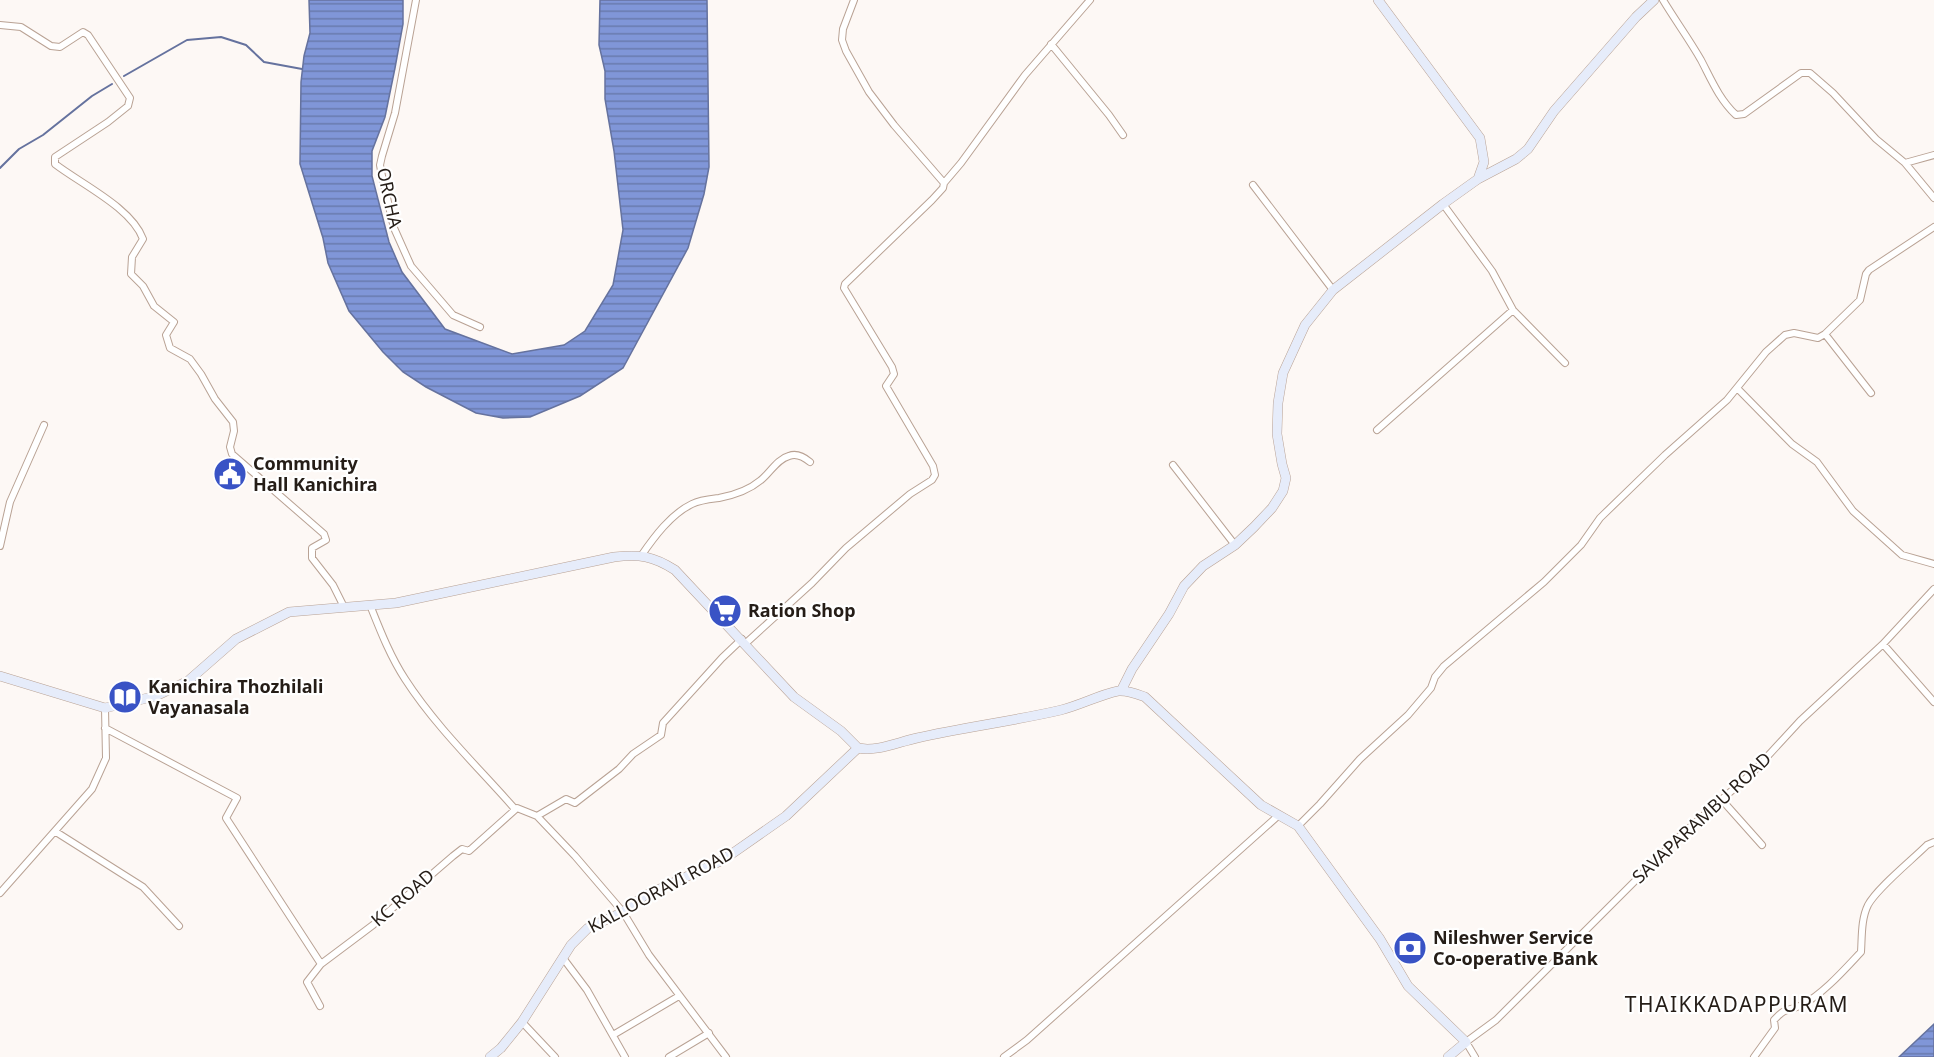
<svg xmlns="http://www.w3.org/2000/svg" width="1934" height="1057" font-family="'Noto Sans',sans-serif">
	<defs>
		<pattern id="water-rules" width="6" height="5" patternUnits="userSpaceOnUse" patternTransform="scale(1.5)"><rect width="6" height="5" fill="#8096d8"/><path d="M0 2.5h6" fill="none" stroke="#697aae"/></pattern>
	</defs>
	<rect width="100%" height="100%" fill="#fdf8f5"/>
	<path fill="url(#water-rules)" stroke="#65729e" stroke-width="1.5" d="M309 0H403V24L395 68 385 117 372 151V176L389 242 402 272 445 329 512 354 564 345 585 331 613 285 623 230 614 151 605 99V71L599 45 600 0H707L709 167 704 194 688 248 623 368 580 396 530 417 503 418 476 413 426 387 403 372 383 352 349 311 328 263 323 238 300 164 301 82 304 56 310 33Z
		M1934 1024V1057H1899Z"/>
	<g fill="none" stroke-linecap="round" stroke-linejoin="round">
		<path stroke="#65729e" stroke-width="2" d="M124 76 187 40 221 37 246 45 264 62 302 69
			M0 168 19 149 43 135 92 96 112 84"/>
		<defs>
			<path id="street" d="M416 0 395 113 382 156 380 165 382 176 394 228 411 266 453 315 480 327
				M1663 0C1675 20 1689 39 1701 60 1711 79 1719 99 1736 115L1744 114 1801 73H1810L1833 93 1876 139 1905 163 1934 155
				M0 25 21 27 51 46 60 47 83 32 88 35 130 98 128 106 108 122 55 157V164C81 184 132 208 143 239L132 257 131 274 143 286 154 306 174 322 166 335 170 348 190 359 201 374 215 399 233 422 234 431 230 447 232 454 324 534 326 540 312 548V558L333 585 344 607
				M1051 44 1109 115 1123 135
				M1905 163 1934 198
				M944 183 961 163 1025 75 1090 0
				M1253 185 1333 290
				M1443 204 1492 271 1513 310 1565 363
				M1825 334 1871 393
				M1737 388 1792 444 1817 462 1853 511 1902 555 1934 564
				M1377 430 1513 310
				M1173 465 1235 545
				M0 546 10 502 44 425
				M641 556C654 537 671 514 692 504 700 500 711 499 719 498 735 495 749 490 761 480 770 473 777 459 789 456 796 453 804 457 810 462
				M370 605C380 630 390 656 405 679 436 727 478 767 515 809
				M746 643 812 583 846 548 910 494 932 480 935 475 933 466 886 386 894 374 892 367 844 288 845 284 932 200 943 188 944 183 894 125 869 92 846 51 842 40 843 29 854 0
				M1883 644 1934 702
				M105 728 237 798 226 818 321 964 373 925 453 856 462 849 469 851 517 808 537 816 566 799 575 803 619 769 633 754 661 735 663 723 722 658 742 639
				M1721 799 1762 845
				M537 816 575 856 623 912 649 955 726 1057
				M1298 826 1320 804 1360 759 1408 715 1431 688 1435 677 1444 666 1544 582 1581 545 1600 518 1665 455 1727 400 1766 352 1785 335 1794 333 1818 338 1825 334 1860 300 1866 274 1869 270 1934 227
				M56 832 143 887 179 926
				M0 893 92 789 106 758 105 708
				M563 958 587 990 625 1057
				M320 1006 307 982 321 964
				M522 1022 555 1057
				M613 1035 679 996
				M669 1057 709 1033
				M1004 1057 1027 1040 1279 815
				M1475 1057 1466 1042 1496 1020 1679 837 1753 772 1800 721 1883 644 1934 589
				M1754 1057 1775 1028 1774 1020C1787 1006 1787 1012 1802 1005 1824 993 1844 970 1861 952 1862 937 1861 919 1868 905 1877 888 1912 860 1927 845L1934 842"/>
			<path id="secondary" d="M1478 179 1516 159 1528 149 1554 111 1636 17 1654 0
				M0 676 105 708 156 696 188 681 236 639 289 612 396 603 614 557C640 554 653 556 675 570L794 697 841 731 858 748
				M1121 691 1132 669 1169 614 1184 586 1203 566 1235 545 1254 527 1272 508 1283 491 1286 478 1282 464 1277 434 1278 403 1283 373 1305 325 1333 290 1443 204 1478 179 1484 162 1480 138 1378 0
				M858 748C877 752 898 742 917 738 965 727 1014 721 1061 710 1081 705 1099 695 1118 691 1128 690 1137 694 1145 697L1261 805 1298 826 1380 939 1408 986 1466 1042 1448 1057
				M490 1057 501 1048 522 1022 571 945 588 928 623 912 644 896 723 860 786 816 858 748"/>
		</defs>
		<use href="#street" stroke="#b9a294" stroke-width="8"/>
		<use href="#secondary" stroke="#b9a294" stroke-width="10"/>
		<use href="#street" stroke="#fff" stroke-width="6"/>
		<use href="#secondary" stroke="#e6ecfa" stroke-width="9"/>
	</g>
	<defs>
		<symbol id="civic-disc" viewBox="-11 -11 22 22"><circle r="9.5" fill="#3953c5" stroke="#fff"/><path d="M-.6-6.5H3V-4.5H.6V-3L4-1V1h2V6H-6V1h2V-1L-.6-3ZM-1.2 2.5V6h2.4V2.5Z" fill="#fff"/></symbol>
		<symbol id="supermarket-disc" viewBox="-11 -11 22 22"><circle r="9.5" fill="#3953c5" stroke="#fff"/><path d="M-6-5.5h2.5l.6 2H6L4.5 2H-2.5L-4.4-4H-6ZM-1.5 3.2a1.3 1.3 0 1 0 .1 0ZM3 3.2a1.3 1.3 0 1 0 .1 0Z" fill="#fff"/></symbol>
		<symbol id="library-disc" viewBox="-11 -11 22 22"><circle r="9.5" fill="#3953c5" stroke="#fff"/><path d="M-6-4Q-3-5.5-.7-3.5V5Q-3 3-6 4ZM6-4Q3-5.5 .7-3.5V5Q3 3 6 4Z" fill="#fff"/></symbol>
		<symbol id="bank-disc" viewBox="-11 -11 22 22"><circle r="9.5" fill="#3953c5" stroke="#fff"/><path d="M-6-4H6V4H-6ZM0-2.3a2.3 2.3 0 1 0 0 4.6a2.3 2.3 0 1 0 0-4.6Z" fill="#fff"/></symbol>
	</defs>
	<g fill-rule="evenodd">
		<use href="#civic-disc" x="211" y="455" width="38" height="38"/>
		<use href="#supermarket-disc" x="706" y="592" width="38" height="38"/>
		<use href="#library-disc" x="106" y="678" width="38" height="38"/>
		<use href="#bank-disc" x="1391" y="929" width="38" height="38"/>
	</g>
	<g text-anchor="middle" stroke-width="4.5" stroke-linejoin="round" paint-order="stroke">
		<g font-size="18" fill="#251d17" stroke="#fff">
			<text transform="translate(389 198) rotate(78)" y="6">ORCHA</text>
			<text transform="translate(1702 818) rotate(-43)" y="6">SAVAPARAMBU ROAD</text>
			<text transform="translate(661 890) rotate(-28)" y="6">KALLOORAVI ROAD</text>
			<text transform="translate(403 898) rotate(-41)" y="6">KC ROAD</text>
		</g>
		<g font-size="18" font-weight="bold" fill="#251d17" stroke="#fff" text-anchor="start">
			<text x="253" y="470">Community<tspan x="253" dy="21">Hall Kanichira</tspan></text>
			<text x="748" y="617">Ration Shop</text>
			<text x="148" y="693">Kanichira Thozhilali<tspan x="148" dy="21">Vayanasala</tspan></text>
			<text x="1433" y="944">Nileshwer Service<tspan x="1433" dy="21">Co-operative Bank</tspan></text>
		</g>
		<g font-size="21" letter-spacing="1.5" fill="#251d17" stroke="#fff">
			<text x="1737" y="1012">THAIKKADAPPURAM</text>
		</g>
	</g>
</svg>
